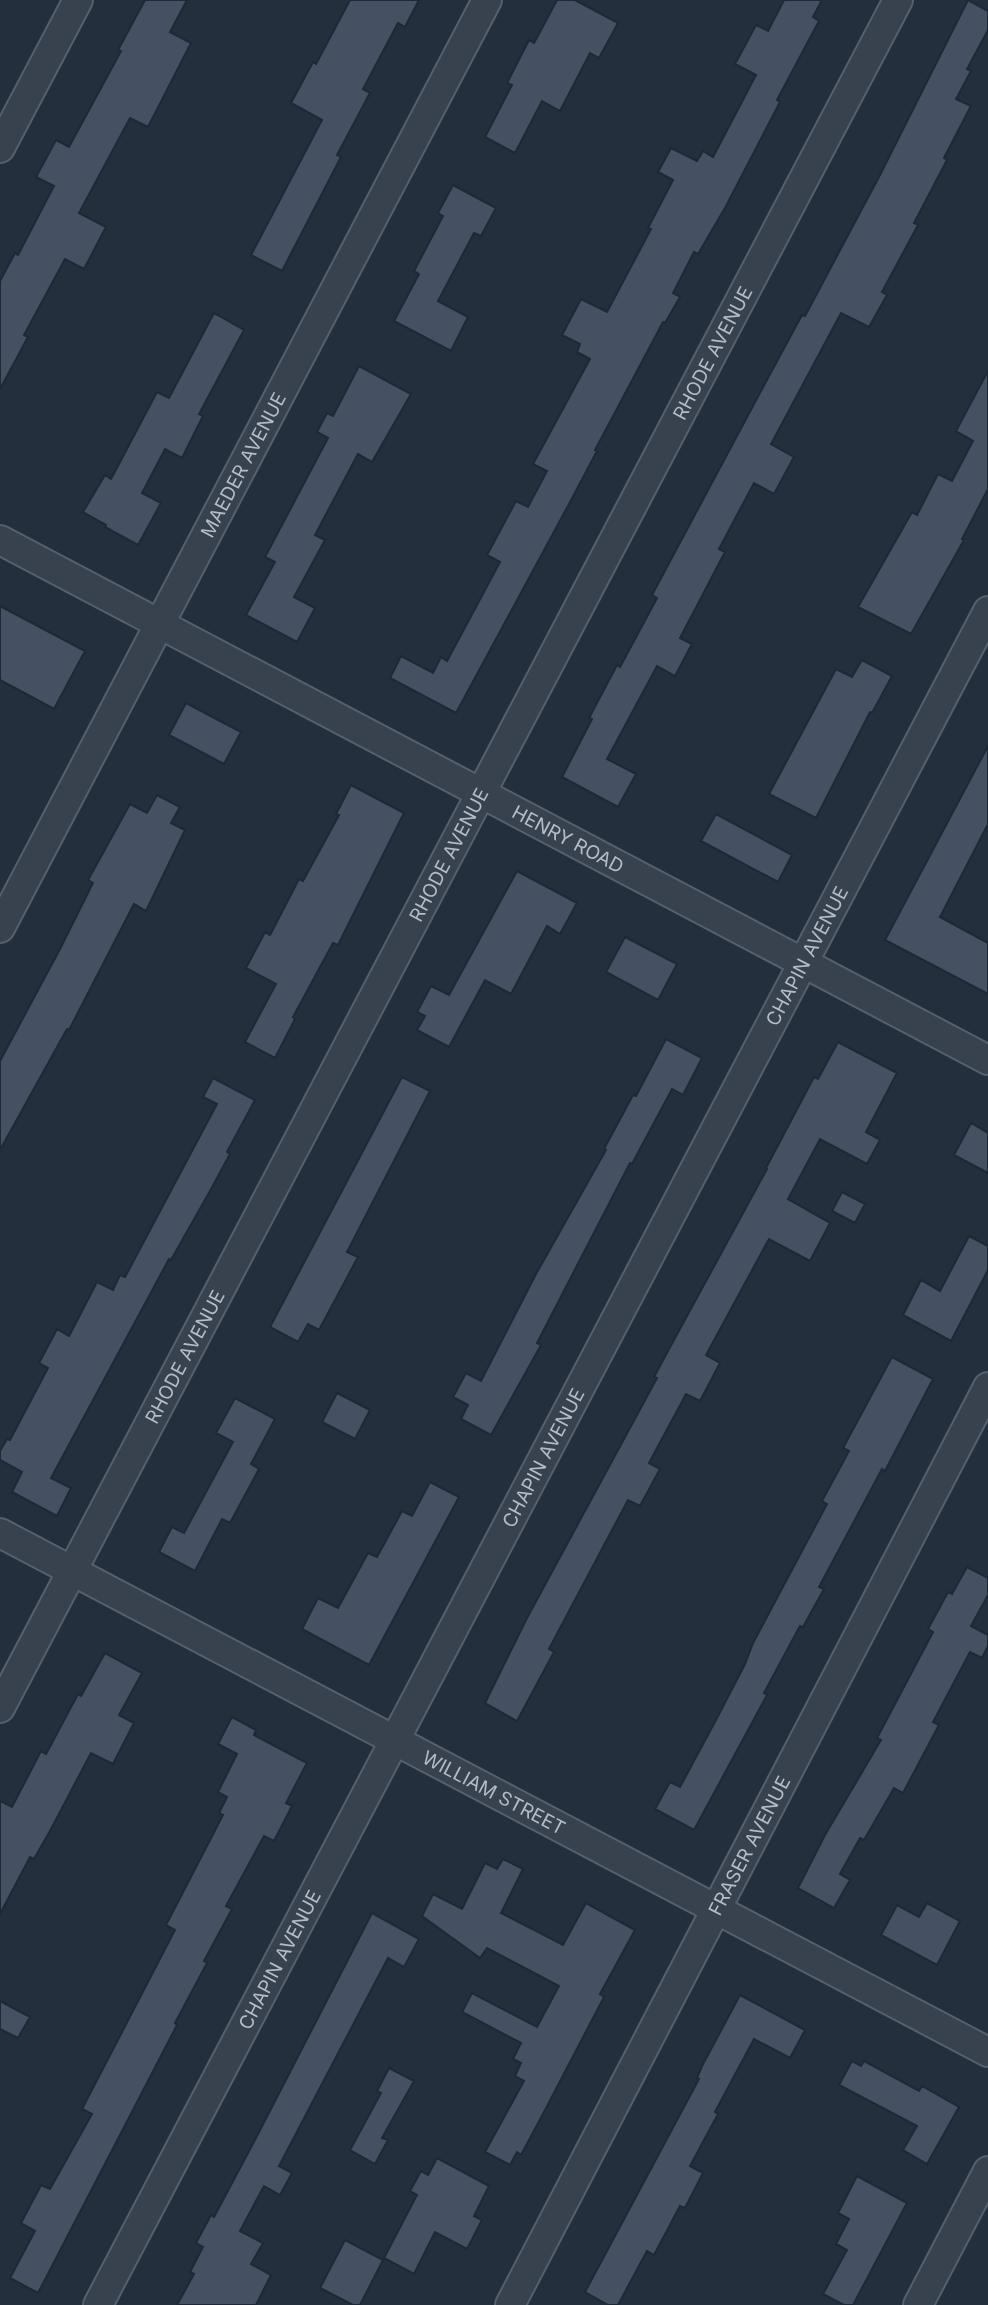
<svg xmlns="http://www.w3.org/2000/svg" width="988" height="2305" font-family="Inter,sans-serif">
	<rect width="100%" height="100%" fill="#242f3e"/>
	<path fill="#455162" stroke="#1f2835" stroke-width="2" d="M145 0H187L170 32 191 43 148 127 130 118 79 213 106 227 84 269 65 259 24 335 28 337 0 389V281L15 253 18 255 54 186 36 177 56 140 69 147 121 51 118 50Z
		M350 0H419L405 27 398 23 363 89 370 93 337 155 341 157 282 271 251 255 322 120 291 103 313 62 316 64Z
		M557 0H575L618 23 599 58 590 53 560 111 542 101 515 153 485 137 512 85 507 83 529 40 534 43Z
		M784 0H822L813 17 819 21 777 100 780 102 725 208 698 254 694 252 673 293 680 297 665 323 663 322 595 450 597 451 569 504 456 713 390 678 401 656 433 673 441 657 447 661 500 562 487 555 516 501 528 507 547 471 533 464 590 359 577 352 580 344 562 335 581 299 607 312 651 229 648 228 673 180 658 172 671 148 697 161 703 151 713 157 756 75 735 64 756 25 768 31Z
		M968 0 988 11V30L967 69 971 71 956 99 971 106 944 158 947 160 914 223 918 225 882 292 887 295 869 327 841 313 771 444 794 457 774 494 754 483 719 549 725 552 680 638 692 644 675 676 657 666 607 759 636 774 618 807 562 777 592 719 589 718 617 665 620 667 657 598 652 595 769 376 802 315 805 316 880 175Z
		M453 185 496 208 481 236 474 233 438 301 468 317 451 351 394 321 419 274 414 271 443 216 438 213Z
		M214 313 244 330 199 414 203 416 182 458 165 449 142 493 161 503 138 545 105 527 106 525 83 512 105 475 111 479 157 392 169 398Z
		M359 366 411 394 372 462 358 454 315 535 325 540 294 597 315 608 297 642 246 615 275 562 265 557 328 438 317 432 327 413 333 416Z
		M988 371V489L962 539 964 540 911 634 858 607 912 512 917 515 938 474 952 481 973 441 956 431Z
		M0 606 85 651 54 709 0 680Z
		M862 660 892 676 872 713 870 712 816 818 769 794 836 669 852 677Z
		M186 703 241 732 224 764 169 735Z
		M988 746V824L940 917 988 943V994L885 940Z
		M351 785 404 813 338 945 333 943 293 1017 295 1019 275 1058 245 1042 276 984 246 968 265 932 270 935 299 879 303 881 339 815 336 814Z
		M157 795 180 807 171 823 185 830 146 911 134 904 69 1030 67 1029 0 1150V1061L60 949 93 883 88 880 130 804 147 813Z
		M716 814 792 855 778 882 701 841Z
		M517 871 577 903 560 934 547 926 511 994 485 980 449 1047 417 1030 425 1016 417 1012 431 986 449 995Z
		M625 937 677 964 658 1000 606 972Z
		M666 1039 702 1058 683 1095 672 1089 632 1164 630 1163 537 1343 541 1345 491 1435 461 1419 468 1405 453 1397 466 1373 481 1381 536 1274 606 1150 604 1149 633 1095 636 1096Z
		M838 1042 897 1073 866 1132 880 1140 867 1164 820 1139 788 1199 830 1223 810 1261 769 1239 706 1355 720 1363 700 1401 686 1394 649 1463 660 1469 640 1506 628 1500 549 1649 554 1652 517 1721 485 1703 527 1618 657 1378 654 1377 675 1338 767 1169 766 1168 814 1077 818 1079Z
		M402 1077 430 1091 347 1252 358 1257 319 1330 308 1324 298 1342 270 1327Z
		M213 1078 255 1100 227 1152 230 1154 210 1191 171 1260 169 1259 51 1478 71 1488 57 1516 12 1492 22 1472 0 1460V1451L7 1439 10 1440 48 1368 39 1363 57 1329 69 1336 97 1282 113 1290 120 1275 125 1277 217 1104 203 1097Z
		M971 1123 988 1133V1173L954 1155Z
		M842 1192 865 1204 855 1223 832 1211Z
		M969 1236 988 1246V1270L951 1341 903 1315 921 1280 940 1291Z
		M892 1357 933 1379 885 1471 882 1469 819 1587 824 1589 803 1627 800 1626 764 1693 767 1695 694 1830 655 1809 670 1782 680 1787 717 1718 745 1664 753 1643 827 1504 822 1501 849 1451 843 1448Z
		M337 1393 370 1410 355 1439 322 1422Z
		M235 1398 275 1419 251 1464 259 1469 230 1523 222 1519 195 1571 159 1552 172 1527 184 1533 233 1442 216 1433Z
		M430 1482 459 1497 369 1665 302 1629 318 1598 338 1608 368 1553 377 1557 402 1511 412 1516Z
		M967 1567 988 1578V1595L971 1626 988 1635V1646L982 1658 970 1652 933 1722 939 1725 903 1793 894 1788 864 1840 860 1838 840 1874 850 1880 834 1908 798 1888 825 1835 881 1740 877 1738 933 1632 928 1629 948 1592 952 1594Z
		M105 1653 142 1673 119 1715 134 1723 113 1764 91 1753 50 1831 34 1859 30 1857 0 1914V1801L12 1807 41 1751 46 1754 78 1694 81 1696Z
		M232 1717 256 1730 254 1735 307 1763 286 1803 292 1806 274 1841 264 1836 226 1906 232 1909 204 1961 207 1963 175 2023 177 2025 38 2293 10 2278 35 2231 21 2223 41 2185 50 2189 92 2114 82 2109 175 1930 166 1925 223 1815 219 1813 227 1797 218 1792 237 1754 218 1744Z
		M503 1859 523 1869 501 1913 563 1945 586 1903 635 1930 600 1994 604 1997 544 2112 521 2155 517 2152 510 2165 485 2152 524 2081 515 2076 521 2063 513 2059 521 2043 462 2012 472 1993 537 2027 559 1986 487 1948 480 1958 422 1916 433 1894 462 1909 485 1863 497 1869Z
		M927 1903 960 1921 937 1965 881 1935 897 1905 919 1917Z
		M372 1913 419 1939 404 1967 388 1958 279 2166 292 2173 280 2195 264 2186 240 2231 263 2243 251 2264 271 2275 256 2305H177L194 2274 190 2272 203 2247 196 2243 211 2215 214 2217 258 2134Z
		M740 1995 805 2030 790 2058 754 2039 715 2112 718 2114 690 2166 703 2173 685 2208 680 2206 654 2255 647 2251 618 2305H608L585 2292 699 2079 697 2078 702 2066Z
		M0 2001 30 2017 18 2038 0 2029Z
		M852 2061 861 2066 864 2061 919 2091 922 2086 959 2107 927 2164 903 2150 917 2126 839 2085Z
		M389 2068 414 2081 382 2138 388 2140 375 2164 350 2150 381 2093 377 2091Z
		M437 2158 489 2186 474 2216 482 2220 467 2249 435 2232 414 2274 384 2258 417 2195 410 2191 421 2171 428 2175Z
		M857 2176 907 2203 853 2305H844L823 2294 847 2250 836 2244 849 2219 838 2213Z
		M345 2240 383 2260 360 2305H353L320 2288Z"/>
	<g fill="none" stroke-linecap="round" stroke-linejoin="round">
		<defs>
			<g id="minor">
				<path d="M0 148 78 0"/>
				<path id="s1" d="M0 540 988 1060"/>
				<path id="s2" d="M0 928 487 0"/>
				<path id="s3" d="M0 1533 988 2052"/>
				<path id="s4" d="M0 1708 898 0"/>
				<path id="s5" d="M98 2305 988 611"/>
				<path id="s6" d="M510 2305 988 1387"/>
				<path d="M918 2305 988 2171"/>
			</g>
		</defs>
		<use href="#minor" stroke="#565f6c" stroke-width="32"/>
		<use href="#minor" stroke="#38414e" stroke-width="28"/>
	</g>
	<g text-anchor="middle" stroke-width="7" stroke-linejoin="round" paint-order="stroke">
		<g font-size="19" fill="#b4bcc9" stroke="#1d2633">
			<text dy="7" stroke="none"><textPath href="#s4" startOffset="1531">RHODE AVENUE</textPath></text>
			<text dy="7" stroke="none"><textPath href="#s2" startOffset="523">MAEDER AVENUE</textPath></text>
			<text dy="7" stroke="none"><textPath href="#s1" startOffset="642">HENRY ROAD</textPath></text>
			<text dy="7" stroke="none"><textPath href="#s4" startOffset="964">RHODE AVENUE</textPath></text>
			<text dy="7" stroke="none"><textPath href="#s5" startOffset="1524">CHAPIN AVENUE</textPath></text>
			<text dy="7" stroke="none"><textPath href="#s4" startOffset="397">RHODE AVENUE</textPath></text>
			<text dy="7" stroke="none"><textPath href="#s5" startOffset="957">CHAPIN AVENUE</textPath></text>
			<text dy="7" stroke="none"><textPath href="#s3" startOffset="558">WILLIAM STREET</textPath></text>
			<text dy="7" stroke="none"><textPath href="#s6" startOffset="518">FRASER AVENUE</textPath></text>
			<text dy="7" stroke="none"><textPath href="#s5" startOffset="390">CHAPIN AVENUE</textPath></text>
		</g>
	</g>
</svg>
